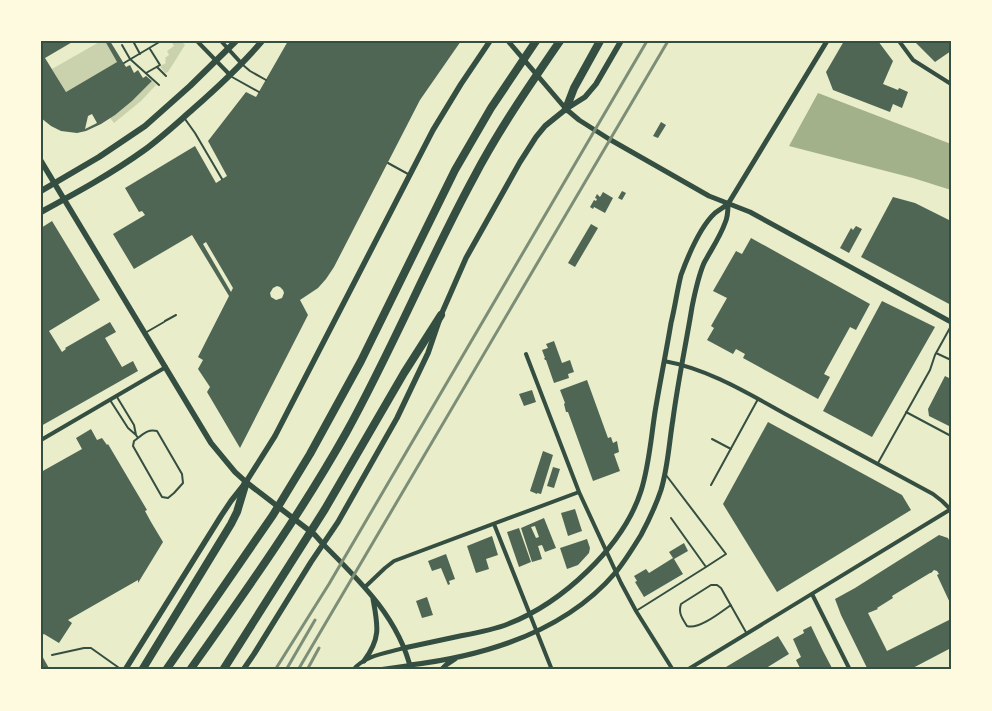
<svg xmlns="http://www.w3.org/2000/svg" width="992" height="711" font-family="Barlow,sans-serif">
	<rect width="100%" height="100%" fill="#e9edc9"/>
	<path fill="#cad2ad" d="M101 41H105L117 62 66 92 52 69Z
		M171 41H181L185 45 168 72 165 73 160 66 166 63 165 61 166 60 165 58 169 55 167 51 174 46Z
		M152 81 156 85 141 101 114 123 110 118 132 101Z"/>
	<path fill="#a3b18a" d="M818 93 951 144V190L913 178 789 146Z"/>
	<path fill="#4f6655" fill-rule="evenodd" d="M41 41H74L45 58 66 92 117 62 105 41H110L126 67 130 65 134 73 138 70 143 78 146 76 152 81 132 101 115 115 101 124 86 131 77 133 61 131 51 126 41 118ZM92 114 97 123 85 129 88 116Z
		M288 41H461L420 100 334 267 326 279 318 288 300 300 308 315 240 448 207 392 210 387 198 369 203 360 198 357 229 296 192 235 134 269 113 234 145 215 142 211 139 212 125 188 195 146 216 183 227 176 208 141 246 92 256 97ZM206 242 233 288 231 292 203 244ZM277 286 280 287 283 290 284 293 282 298 276 300 271 297 270 293 273 288Z
		M844 41H878L893 61 883 84 898 90 899 88 908 92 902 108 893 104 890 112 833 90 826 72Z
		M914 41H951V51L935 62Z
		M661 122 666 125 658 138 653 136Z
		M622 191 626 193 622 200 618 198Z
		M603 192 613 198 605 213 594 207 593 209 590 207 594 200 596 201 597 199 595 198 597 194 600 197Z
		M893 197 915 203 951 221V305L861 257Z
		M52 221 100 300 49 331 62 352 66 349 65 348 110 322 116 332 105 338 122 367 133 361 138 371 41 426V228Z
		M591 224 598 228 575 267 568 263Z
		M856 226 862 229 849 253 840 248 851 228 853 230Z
		M751 238 870 304 856 330 850 327 824 374 830 377 818 399 743 358 745 354 736 349 733 354 707 340 714 328 711 326 727 298 713 291 736 251 742 254Z
		M882 301 935 327 872 437 823 411Z
		M554 341 562 363 570 360 574 372 568 374 569 378 554 383 546 360H545L544 358H545L542 350 548 348 546 344Z
		M945 376 951 379V427L929 416 928 409Z
		M587 380 608 438 611 437 613 443 617 441 619 452 614 454 620 471 593 481 568 412H566L564 404 565 403 560 390Z
		M532 390 536 402 524 406 519 394Z
		M768 422 902 495 911 510 777 592 723 504Z
		M91 429 97 440 102 438 107 445 108 444 147 510 145 511 151 522 163 542 138 583V580L68 620 72 623 59 643 44 634 41 636V472L82 449 76 438Z
		M543 451 553 455 541 494 537 493V494L530 491Z
		M553 467 560 469 554 488 547 486Z
		M575 509 582 531 568 536 561 513Z
		M544 518 556 548 545 552 542 545 538 546 542 559 532 562 521 528ZM535 526 539 537 536 538 531 527Z
		M519 528 531 562 519 567 507 532Z
		M939 535 948 538 951 544V605L937 575 939 574 937 571 934 570 931 573H930L892 596 893 598 877 608 878 609 868 613 887 651 951 619V648L909 670H868L841 615 835 599 855 588Z
		M492 536 498 555 486 559 489 569 476 573 467 546Z
		M587 539 590 548 589 553 578 565 567 569 560 548Z
		M684 543 688 551 674 559 683 574 644 597 635 582 637 581 634 576 646 569 649 573 673 558 669 552Z
		M446 554 455 579 449 581 450 584 448 585 441 568 432 571 428 561Z
		M427 597 433 615 422 618 416 601Z
		M811 626 823 651 833 670H801L796 660 801 657 793 639 804 633 803 630Z
		M778 636 789 654 784 657 763 670H728L726 667Z
		M41 654 50 670H41Z"/>
	<g fill="none" stroke-linecap="round" stroke-linejoin="round">
		<path stroke="#344e41" stroke-width="2" d="M133 41 140 54
			M122 45 130 59 159 85
			M124 63 161 41
			M157 67 166 76
			M146 73 160 65 150 49"/>
		<path stroke="#344e41" stroke-width="2" d="M243 65 250 71 266 80
			M232 77 259 92
			M185 119 195 133 222 179
			M388 163 408 174
			M165 321 176 315
			M145 333 164 322
			M936 353 951 360
			M110 400 128 428 136 435 134 425 117 397
			M906 412 951 436
			M136 435 138 438 134 441 133 446 162 497 168 498 174 493 183 483 182 474 157 431C149 429 144 433 138 438
			M712 439 731 449
			M878 463 930 370 935 355 951 326
			M666 475 726 554 706 567 671 518
			M711 485 758 399
			M731 605C721 612 699 630 687 626 682 618 678 613 681 604L711 585H717L721 588 747 634
			M636 611 706 567
			M52 655 84 648H91L122 670"/>
		<path stroke="#344e41" stroke-width="4" d="M197 41 230 75
			M221 41 242 64
			M899 41 913 60 951 84
			M526 354 579 492 621 583 636 611 673 670
			M664 361C709 369 749 394 789 416 837 442 885 468 933 494L942 501 951 510
			M41 440 166 367
			M494 524 552 670
			M365 587 385 568 394 561 579 492
			M812 594 850 670
			M353 670C365 655 387 653 404 648
			M375 670 410 665
			M687 670 951 509"/>
		<path stroke="#344e41" stroke-width="5" d="M508 41 566 109 579 120 609 139 709 196 750 212 951 322
			M323 544C359 580 399 618 411 670
			M404 648C423 644 442 640 460 636 476 633 493 630 508 624 562 603 623 547 641 491 649 466 651 438 655 412 660 382 666 353 671 323 675 307 677 291 681 275 688 256 701 226 715 213 719 210 724 207 728 204
			M364 661C381 638 378 626 373 599
			M410 665C485 656 565 632 616 572 625 561 633 548 641 535 649 520 656 505 661 490 668 467 669 443 673 419 678 381 686 344 692 307 695 292 698 277 704 263 711 250 720 237 725 223 728 217 728 210 728 204L827 41
			M441 670 446 665 455 659"/>
		<path stroke="#344e41" stroke-width="5.5" d="M41 161 211 443 235 472 246 482 315 535 323 544
			M125 670 221 516 231 501 246 482 275 436 433 130 461 84 490 41
			M243 670 254 654 311 562 338 522 397 418 428 353 441 315 466 258 520 162 536 137 545 126 566 109 585 97 596 84 621 41"/>
		<path stroke="#344e41" stroke-width="6" d="M41 191 99 157 145 126 190 86 236 41
			M41 212C76 193 111 174 143 151 161 138 177 123 193 109 218 87 241 66 262 41"/>
		<path stroke="#344e41" stroke-width="8" d="M566 109 574 88 600 41
			M142 670 231 524 237 512 246 482
			M166 670 273 515 310 454 361 361 455 170 491 108 536 41
			M190 670C245 592 300 515 346 433 392 350 428 262 473 179 498 131 529 86 560 41
			M223 670 325 509 404 373 441 315"/>
		<path stroke="#7c8e77" stroke-width="3" d="M275 670 329 584 647 41
			M286 670 315 620
			M298 670 668 41
			M307 670 319 648"/>
	</g>
	<rect width="992" height="711" fill="none" stroke="#fefae0" stroke-width="85"/>
	<rect x="42" y="42" width="908" height="626" fill="none" stroke="#344e41" stroke-width="2"/>
</svg>
